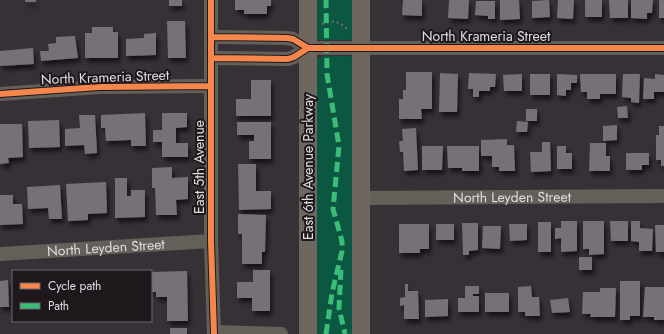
<svg xmlns="http://www.w3.org/2000/svg" width="664" height="334" font-family="Jost,sans-serif">
	<defs>
		<filter id="shadow"><feDropShadow dx="2.5" dy="4.5" stdDeviation="2" flood-color="#0009"/></filter>
	</defs>
	<rect width="100%" height="100%" fill="#373137"/>
	<path fill="#0c5741" d="M313 0H352V38L350 40H315Z
		M323 56H349L353 58 355 334H314L316 59Z"/>
	<path fill="#767176" filter="url(#shadow)" d="M25 0H36V2H25Z
		M169 0H182V6H169Z
		M235 0H271V6H267V14H244V10H235Z
		M403 0H422V16L402 15Z
		M449 0H469L468 19 448 18Z
		M500 0H519L520 19 500 20Z
		M549 0 550 17 532 18V1Z
		M558 0H574L573 19 557 18Z
		M585 0H602V17H585Z
		M609 0H628V18H610Z
		M631 0H653L652 13H647V19L631 18Z
		M659 0H664V18H659Z
		M476 1H495V19H488V16L475 15Z
		M167 21H185L186 58H168Z
		M92 27H113V32H118V58H85V33H92Z
		M156 33V55L126 56V39L144 38V34Z
		M75 36 78 58 41 61 40 51H49L48 44 56 43V37Z
		M33 48 34 64 0 66V51Z
		M406 72H432V109H421L422 119H399V99H403V90H406Z
		M440 73 458 74 457 112H439Z
		M469 73 496 74 495 87H490V91H479V97H473V89H468Z
		M522 74V91H504L503 75Z
		M530 74H550V95H530Z
		M557 74 577 75V83H571V90H566V96L557 95Z
		M580 74H616V94H600V99H587V92H581Z
		M623 74H640L639 103 631 102V98L622 97Z
		M655 74 664 75V92H654V99H643L644 78 655 79Z
		M251 80H271V116H236V99H251Z
		M627 106 628 118H618L617 107Z
		M526 109H537V121H526Z
		M145 113 146 146H131V140L106 141 105 128H101V115Z
		M162 113H187V127L176 128V143H188V157H162V142H153V130H162Z
		M79 115H95L97 153 85 154 84 145 65 146V129L80 128Z
		M59 120 60 147 29 148 28 121Z
		M517 121 528 122 527 132H516Z
		M237 122H271V159H249V141H254V135H237Z
		M0 124H22L23 157 8 158 9 163 0 164Z
		M617 125V140L603 141V126Z
		M659 126H664V166H661V160H656V135H659Z
		M416 128 418 170 404 171 403 152H400L399 141H403L402 129Z
		M507 139V145H514L515 171H499V167H492V156H481V140Z
		M542 142H550L551 171 531 172 530 152H542Z
		M590 143H606V156H610V171H589Z
		M422 146H443L442 170H422Z
		M447 146H479V171H462V168H448Z
		M557 146H566V153H572V169H557Z
		M626 153H649V165H642V170H626Z
		M238 164H256V191H271V209L239 210Z
		M172 167V178L188 177V199L176 200 177 215H156L155 188H152V168Z
		M115 178H127V196H131V190H145V217L115 218Z
		M106 182 107 213 88 214V220L68 221 66 184Z
		M60 185 62 219H49L48 208 28 209 27 187Z
		M0 195H13V204H22L23 224 0 225Z
		M238 214 266 215 265 252H262V264H242V234H238Z
		M561 221H577V251L561 252V238L555 239V228H561Z
		M583 221H604V254L589 255V249H583Z
		M610 221H628V241H611Z
		M631 221H640V228L653 229 652 251H639V242L631 241Z
		M538 222H551V252H538Z
		M462 223H478V250L469 251V255H463Z
		M399 224H429V249H420V253H399Z
		M436 224H454V240H436Z
		M509 224H527V240L510 241Z
		M655 225H664V252H656Z
		M483 226H501L500 249 482 248Z
		M579 257H592V270H579Z
		M253 270H270V311H252V298H237V282H253Z
		M187 271 188 321H167V297H156V292H151V272Z
		M8 280 9 307H0V281Z
		M620 281H640V316H630V320H620Z
		M405 284H408V291H418L419 319H404V305L400 306V298L405 297Z
		M465 286H479V294H473V296H479V312H458V298H465Z
		M531 286 532 297H539L540 316H525V312H518V287Z
		M645 287H664V320H654V317H643Z
		M600 288H616L615 317H590L591 314H582L583 292H600Z
		M485 293H509V312H485Z
		M568 298 570 312 552 313 550 300Z
		M448 299V316L425 317V300Z
		M170 328H187V334H170Z"/>
	<g fill="none" stroke-linecap="round" stroke-linejoin="round">
		<path stroke="#706c69" stroke-width="2" stroke-dasharray="2 3" stroke-linecap="butt" d="M322 24C332 20 340 21 347 29"/>
		<g stroke="#646059" stroke-width="14">
			<path d="M211 0V241L214 334"/>
			<path d="M211 37 287 38 293 39 308 48H664"/>
			<path d="M211 58 288 59 294 57 308 48"/>
			<path d="M0 94 99 87 211 86"/>
			<path id="s1" d="M361 198 664 196"/>
			<path id="s2" d="M0 254 211 241"/>
			<path d="M214 332 281 334"/>
		</g>
		<path stroke="#6d6760" stroke-width="18" d="M308 0V334
			M361 0V334"/>
		<path stroke="#3abd76" stroke-width="5" stroke-dasharray="10 5" stroke-linecap="butt" d="M341 270 339 308 345 334
			M326 334 332 293 342 251V241L333 209 339 146 327 74 326 0"/>
		<defs>
			<path id="cycleway" d="M211 0V241L214 334
				M211 37 287 38 293 39 308 48H664
				M211 58 288 59 294 57 308 48
				M0 94 99 87 211 86"/>
		</defs>
		<use href="#cycleway" stroke="#1e181d" stroke-width="8"/>
		<use href="#cycleway" stroke="#f5874c" stroke-width="6"/>
	</g>
	<g text-anchor="middle" stroke-width="4" stroke-linejoin="round" paint-order="stroke">
		<g font-size="14" fill="#e1d9e0" stroke="#1e181d">
			<text x="486" y="41">North Krameria Street</text>
			<text transform="translate(105 77) rotate(-2)" y="5">North Krameria Street</text>
			<text transform="translate(199 167) rotate(-90)" y="5">East 5th Avenue</text>
			<text transform="translate(308 167) rotate(-90)" y="5">East 6th Avenue Parkway</text>
			<text dy="5" stroke="none"><textPath href="#s1" startOffset="151">North Leyden Street</textPath></text>
			<text dy="5" stroke="none"><textPath href="#s2" startOffset="106">North Leyden Street</textPath></text>
		</g>
	</g>
	<rect x="12" y="270" width="140" height="52" fill="#1e181d" stroke="#6c656b"/>
	<rect x="20" y="283" width="20" height="6" fill="#f5874c" stroke="#6c656b"/>
	<text x="48" y="290" font-size="12" fill="#e1d9e0">Cycle path</text>
	<rect x="20" y="303" width="20" height="6" fill="#3abd76" stroke="#6c656b"/>
	<text x="48" y="310" font-size="12" fill="#e1d9e0">Path</text>
</svg>
